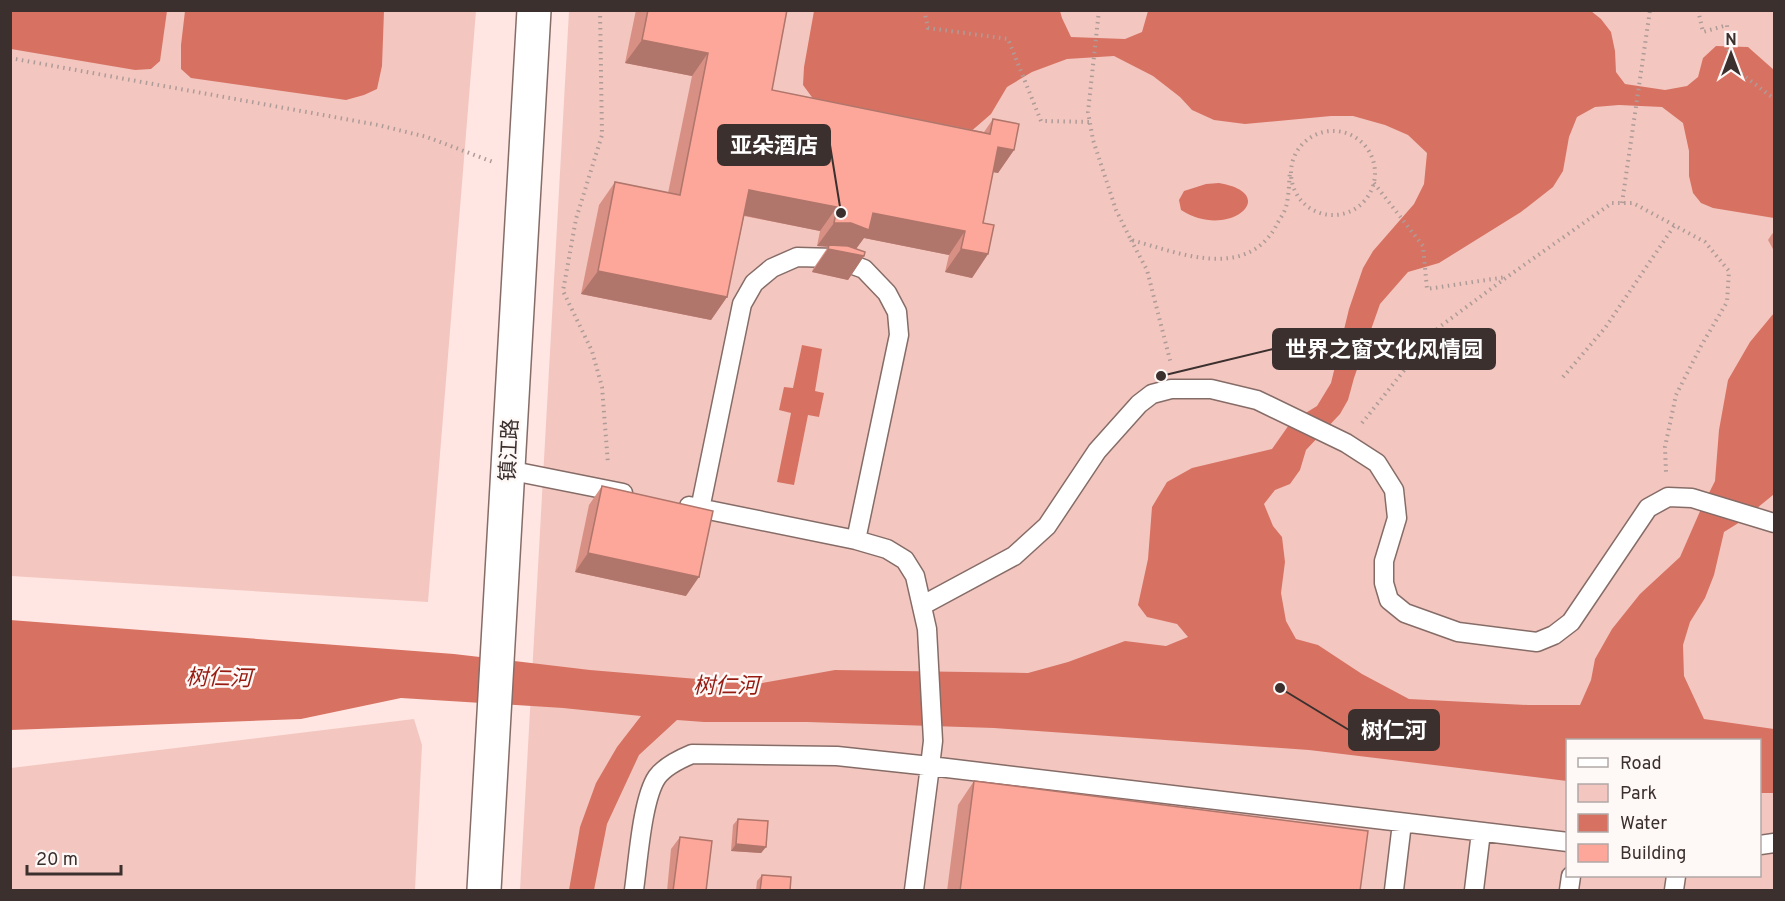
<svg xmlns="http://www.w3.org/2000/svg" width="1785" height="901" font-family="Overpass,'Noto Sans SC',sans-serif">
	<rect width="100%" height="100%" fill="#ffe6e2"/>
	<path fill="#f3c7c0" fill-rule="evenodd" d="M10 11H476L428 602 11 576Z
		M569 11H1774V890H520ZM1568 740H1760V876H1568Z
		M414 719 422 745 415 890H11V768Z"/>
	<path fill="#d77263" d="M10 11H167L160 61 151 69 135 70 11 49Z
		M185 11H384L382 66 377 89 364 95 346 100 191 78 181 69V45Z
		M814 11H1060L1062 18 1071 37 1125 39 1142 32 1148 11H1591L1601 19 1611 32 1615 51 1616 72 1625 84 1665 90 1687 86 1698 77 1703 58 1716 46 1748 47 1774 70V218L1713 208 1701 203 1693 193 1689 176V151L1683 123 1662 107 1619 105 1595 107 1577 117 1569 137 1563 171 1553 187 1521 212 1439 263 1408 272 1380 304 1354 378 1348 400 1340 414 1306 450 1300 470 1290 484 1275 490 1264 504 1273 526 1282 537 1285 562 1281 593 1286 621 1296 639 1318 645 1362 674 1409 699 1528 705H1580L1591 680 1595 659 1612 629 1640 594 1680 557 1701 509 1715 481 1719 430 1728 380 1750 342 1774 313V491L1773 495 1740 522 1724 532 1714 575 1705 598 1690 622 1683 645 1684 676 1704 719 1774 729V793H1760V740H1568L1567 781 1309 750 994 728 807 722H704L677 720 639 755 607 824 594 890H569L580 827 596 783 617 747 641 716 563 708 401 698 301 719 11 730 10 620 454 654 590 670 757 684 835 670 1028 673 1068 662 1125 641 1166 646 1188 637 1177 624 1147 617 1138 605 1148 559 1152 507 1167 482 1192 468 1272 449 1291 422 1317 406 1331 383 1349 309 1363 268 1373 251 1414 204 1424 184 1427 153 1408 135 1385 125 1353 116H1331L1245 124 1214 120 1192 110 1180 97 1153 76 1114 56 1067 59 1032 72 1007 87 991 114 968 134 814 100 803 85 804 67Z
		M1219 183C1283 194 1228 241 1181 210L1179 200 1184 191 1206 184Z
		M802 345 822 349 815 391 824 393 819 417 808 415 794 485 777 482 791 413 779 410 784 387 793 388Z"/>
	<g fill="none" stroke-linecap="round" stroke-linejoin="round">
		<defs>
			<path id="service" d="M508 470 623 493
				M700 509 742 304 754 283 772 268 797 257 834 258 864 269 887 293 897 312 899 335 856 540
				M923 605 1014 556 1047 526 1097 451 1139 404 1152 394 1171 389H1211L1257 400 1346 443 1377 463 1394 490 1397 518 1384 561V583L1389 600 1405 613 1458 632 1537 642 1554 635 1571 622 1648 508 1668 497 1692 498 1774 523
				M1760 845 1774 843
				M634 890C638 862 642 799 657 777 665 766 680 759 692 754L837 756 930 766 933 741 927 629 915 576 905 560 887 549 856 540 689 506
				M914 890 930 766 1568 842
				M1394 890 1402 823
				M1474 890 1481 832
				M1569 890 1571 876
				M1674 890 1676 876"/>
			<path id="tertiary" d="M484 890 534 10"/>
		</defs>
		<use href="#service" stroke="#866c67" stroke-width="21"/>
		<use href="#tertiary" stroke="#866c67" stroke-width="36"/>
		<path stroke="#ae9b98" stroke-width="4" stroke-dasharray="1.5 4.5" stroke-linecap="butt" d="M600 10 602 135 576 219 563 291 592 351 602 387 608 464
			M924 10 928 28 1008 39 1041 121 1089 122
			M1099 10 1088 112 1093 140 1116 210 1131 240C1177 252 1243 281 1275 228 1278 221 1284 214 1286 207 1289 196 1289 182 1290 171
			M1698 10 1703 32 1727 25 1729 64 1773 98 1774 97
			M10 58 378 125 427 137 493 162
			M1291 173a42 42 0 1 1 84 0a42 42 0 1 1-84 0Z
			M1374 183 1423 246 1427 289 1506 277
			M1622 203 1650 10
			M1131 240 1147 270 1171 364
			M1563 377 1605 328 1674 226
			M1362 423 1438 328 1507 277 1612 203H1633L1705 242 1729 271 1727 302 1701 346 1676 395 1665 447 1666 472"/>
		<use href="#service" stroke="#fff" stroke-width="18"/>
		<use href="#tertiary" stroke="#fff" stroke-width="33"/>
	</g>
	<path fill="#d99084" d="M636 10H787L772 90 984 132 993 119 1014 150 998 173 993 172 983 223 988 254 972 278 945 272 949 255 864 238 856 249 864 256 848 280 812 272 813 269 828 247 817 246 820 231 744 216 727 297 711 320 581 294 599 205 615 182 668 193 692 76 625 63Z
		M1774 232V251L1768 240 1772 234Z
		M602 486 686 596 575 572 589 505Z
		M974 781 1360 891H947L958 805Z
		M738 819 766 847 761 853 731 851 733 825Z
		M680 837 706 891H667L671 849Z
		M762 875 790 891H756L757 881Z"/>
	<path fill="#b0756b" d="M642 40 708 53 692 76 625 63Z
		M998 147 1014 150 998 173 982 170Z
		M749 190 837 207 820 231 732 213Z
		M873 213 965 231 949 255 864 238 853 253 835 247 817 246 834 223Z
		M828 249 864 256 848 280 812 272Z
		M961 249 988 254 972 278 945 272Z
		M598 271 727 297 711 320 581 294Z
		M588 553 699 577 686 596 575 572Z
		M736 844 766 847 761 853 731 851Z"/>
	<path fill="#fca799" stroke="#b0756b" stroke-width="1.5" d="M648 10H787L772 90 990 134 993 119 1019 124 1014 150 998 147 983 223 994 225 988 254 961 249 965 231 873 213 869 230 851 223H834L837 207 749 190 727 297 598 271 615 182 680 195 708 53 642 40Z
		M829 245 848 246 865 252 864 256 828 249Z
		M602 486 713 511 699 577 588 553Z
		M974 781 1368 831 1360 891H960Z
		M738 819 768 821 766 847 736 844Z
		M680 837 712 841 706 891H673Z
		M762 875 791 877 790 891H760Z"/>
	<g text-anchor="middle" stroke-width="5" stroke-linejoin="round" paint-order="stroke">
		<g font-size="21" fill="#3b302e" stroke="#fef8f7">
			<text transform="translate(509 450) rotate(-87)" y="7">镇江路</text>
		</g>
		<g font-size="22" font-style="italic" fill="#961b11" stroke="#fef8f7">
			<text transform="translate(219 677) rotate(1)" y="8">树仁河</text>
			<text x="726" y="693">树仁河</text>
		</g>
	</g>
	<path fill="none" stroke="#3b302e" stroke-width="2" d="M841 213L830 145M1161 376L1273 349M1280 688L1349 730"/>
	<g fill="#3b302e" stroke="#fef8f7" stroke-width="2">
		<circle cx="841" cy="213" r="6"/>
		<circle cx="1161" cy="376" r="6"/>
		<circle cx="1280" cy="688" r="6"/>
	</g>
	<g fill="#3b302e" stroke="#3b302e" stroke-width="2">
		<rect x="718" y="125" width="112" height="40" rx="6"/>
		<rect x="1273" y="329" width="222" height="40" rx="6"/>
		<rect x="1349" y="710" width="90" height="40" rx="6"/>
	</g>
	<g font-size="22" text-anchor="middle" font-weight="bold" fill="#fff">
		<text x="774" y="153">亚朵酒店</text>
		<text x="1384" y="357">世界之窗文化风情园</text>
		<text x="1394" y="738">树仁河</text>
	</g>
	<rect width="1785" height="901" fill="none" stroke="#3b302e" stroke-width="24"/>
	<rect x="1566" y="739" width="195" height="138" fill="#fef8f7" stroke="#b0a8a7" stroke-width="1.5"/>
	<rect x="1578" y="758" width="30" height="9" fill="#ffffff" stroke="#b0a8a7" stroke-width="1.5"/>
	<text x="1620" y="769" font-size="18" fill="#3b302e">Road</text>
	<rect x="1578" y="784" width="30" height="18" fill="#f3c7c0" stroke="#b0a8a7" stroke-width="1.5"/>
	<text x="1620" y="799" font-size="18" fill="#3b302e">Park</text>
	<rect x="1578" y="814" width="30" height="18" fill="#d77263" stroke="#b0a8a7" stroke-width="1.5"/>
	<text x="1620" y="829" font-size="18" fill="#3b302e">Water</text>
	<rect x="1578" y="844" width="30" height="18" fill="#fca799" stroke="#b0a8a7" stroke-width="1.5"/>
	<text x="1620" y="859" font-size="18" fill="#3b302e">Building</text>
	<g transform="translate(1731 54)" stroke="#fef8f7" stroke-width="4.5" paint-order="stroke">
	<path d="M0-4.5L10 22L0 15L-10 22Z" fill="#3b302e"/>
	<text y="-9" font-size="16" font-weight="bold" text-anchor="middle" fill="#3b302e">N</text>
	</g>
	<path d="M27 865v9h94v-9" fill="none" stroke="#3b302e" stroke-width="3"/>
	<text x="36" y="865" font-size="18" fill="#3b302e" stroke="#fef8f7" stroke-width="4.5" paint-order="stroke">20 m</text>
</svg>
